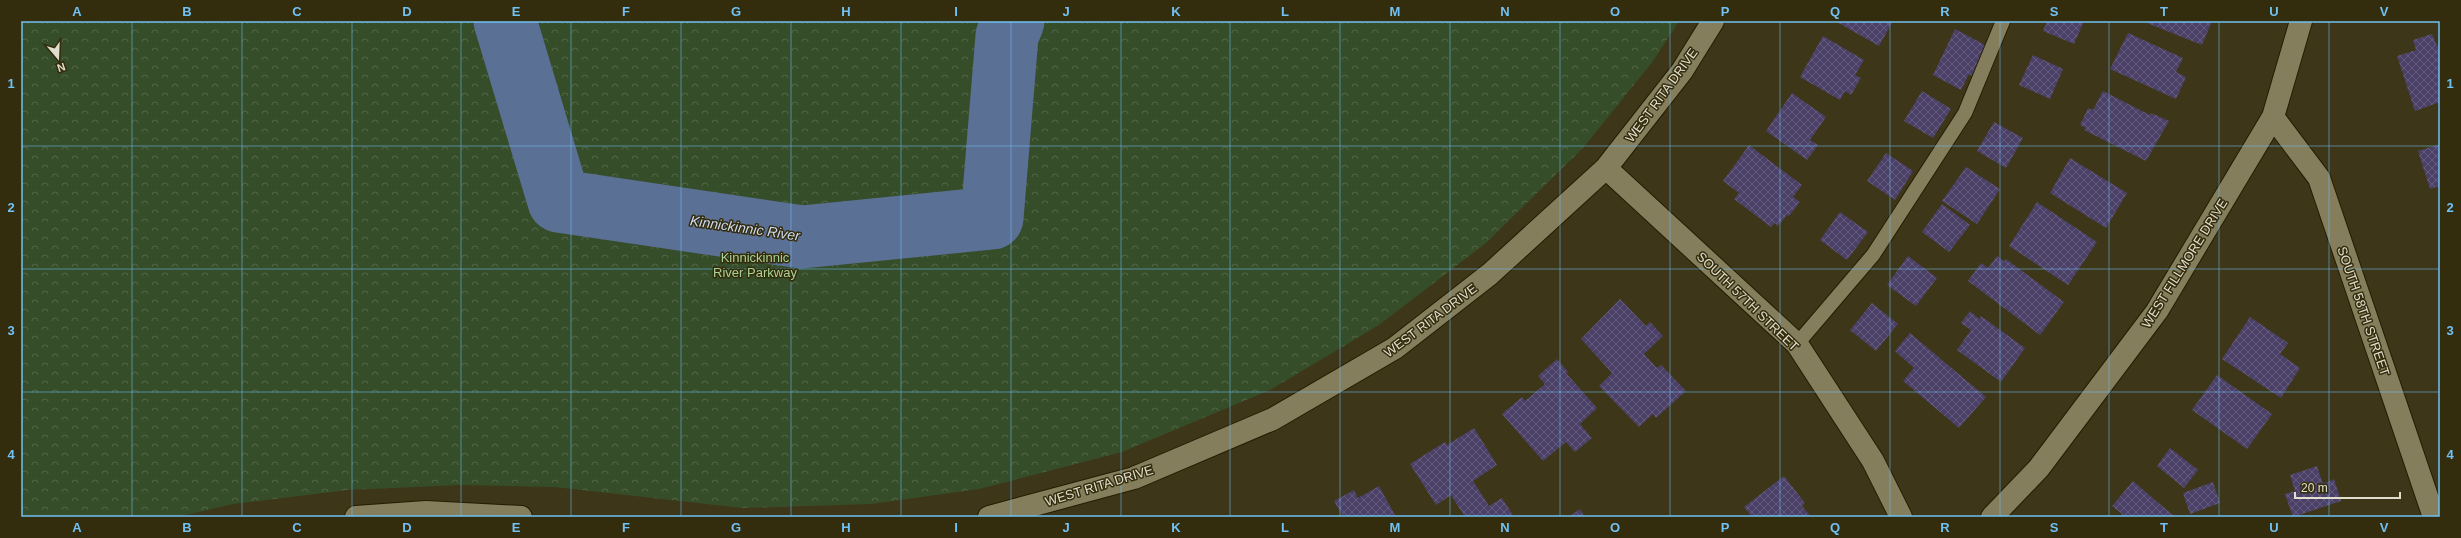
<svg xmlns="http://www.w3.org/2000/svg" width="2461" height="538" font-family="Helvetica,sans-serif">
	<defs>
		<pattern id="forest-crowns" width="20" height="18" patternUnits="userSpaceOnUse"><rect width="20" height="18" fill="#364d2a"/><path d="M2 6a3 3 0 1 1 6 0M12 15a3 3 0 1 1 6 0" fill="none" stroke="#536648"/></pattern>
		<pattern id="building-cross-hatch" width="8" height="8" patternUnits="userSpaceOnUse"><rect width="8" height="8" fill="#4b4168"/><path d="M0 0l8 8M0 8l8-8" fill="none" stroke="#655c7c"/></pattern>
	</defs>
	<rect width="100%" height="100%" fill="#3d3618"/>
	<path fill="url(#forest-crowns)" d="M21 21H1679L1653 61 1583 148 1486 243 1379 325 1270 390 1122 452 979 489 871 504 742 508 555 487 459 485 348 490 233 504 177 517H21Z"/>
	<g fill="none" stroke-linecap="round" stroke-linejoin="round">
		<path stroke="#5b7095" stroke-width="63" d="M505 21 559 201 802 237 992 218 1007 36 1013 21"/>
	</g>
	<path fill="url(#building-cross-hatch)" d="M1835 21H1893L1879 46Z
		M2047 21H2084L2074 44 2043 31Z
		M2142 21H2212L2202 45Z
		M1955 29 1987 46 1972 76 1969 74 1961 90 1933 75Z
		M2128 33 2183 58 2176 72 2186 77 2176 99 2110 69Z
		M2432 34 2437 46 2440 45V102L2415 111 2397 56 2416 50 2413 40Z
		M1823 36 1864 60 1855 75 1861 78 1851 95 1845 91 1840 100 1800 77Z
		M2033 55 2063 69 2050 99 2019 85Z
		M1922 91 1951 109 1933 138 1904 121Z
		M2103 91 2150 115 2151 113 2169 121 2146 161 2084 130 2086 128 2080 125 2088 108 2093 110Z
		M1792 93 1826 117 1810 140 1818 145 1807 160 1766 131Z
		M1994 122 2023 138 2006 168 1977 151Z
		M2440 144V186L2430 189 2418 151Z
		M1749 145 1802 185 1793 197 1800 202 1789 216 1787 215 1778 226 1775 223 1771 227 1734 199 1739 193 1723 181Z
		M1886 153 1913 171 1895 200 1867 181Z
		M2070 158 2127 193 2106 228 2050 193Z
		M1966 167 2000 189 1977 224 1942 201Z
		M2037 202 2097 242 2068 285 2009 246Z
		M1942 204 1970 225 1949 252 1922 232Z
		M1840 212 1868 232 1847 260 1820 240Z
		M1908 256 1937 278 1916 306 1887 285Z
		M1997 256 2004 261 2006 259 2064 302 2040 335 1968 281 1981 263 1988 268Z
		M1620 299 1646 326 1650 322 1663 336 1644 354 1657 368 1661 365 1686 391 1656 418 1653 414 1639 427 1599 386 1612 373 1581 339Z
		M1872 303 1898 324 1876 351 1850 330Z
		M1970 311 1979 319 1981 316 2025 348 2001 382 1957 350 1971 330 1961 323Z
		M2250 317 2288 343 2280 354 2300 368 2281 398 2222 359Z
		M1910 333 1986 397 1959 428 1903 381 1914 368 1895 351Z
		M1557 359 1568 372 1566 373 1597 408 1580 424 1592 438 1575 452 1566 442 1543 461 1502 414 1522 397 1525 401 1545 384 1538 376Z
		M2217 375 2272 414 2247 449 2192 410Z
		M1474 428 1497 465 1473 481 1489 506 1502 498 1514 517H1465L1451 495 1436 505 1410 464 1445 442 1447 445Z
		M2170 448 2198 470 2184 488 2157 466Z
		M2317 466 2323 484 2334 479 2341 501 2293 517 2285 494 2295 491 2290 475Z
		M1784 476 1805 503 1802 506 1811 517H1752L1744 507Z
		M2133 481 2175 517H2119L2122 514 2112 506Z
		M2213 482 2220 503 2190 514 2183 493Z
		M1379 486 1396 517H1343L1334 501 1354 490 1358 498Z
		M1580 509 1585 517H1569Z"/>
	<g fill="none" stroke-linecap="round" stroke-linejoin="round">
		<defs>
			<path id="lane" d="M1797 344 1873 255 1965 113 2003 21"/>
			<path id="street" d="M2273 117 2319 178 2434 517
				M1606 168 1797 344 1873 461 1901 517
				M356 517 426 512 521 517
				M989 517 1134 478 1273 419 1395 348 1490 274 1606 168 1682 71 1713 21
				M1992 517 2039 468 2157 311 2273 117 2301 21"/>
		</defs>
		<use href="#lane" stroke="#241d00" stroke-width="16"/>
		<use href="#street" stroke="#241d00" stroke-width="24"/>
		<use href="#lane" stroke="#857e5d" stroke-width="14"/>
		<use href="#street" stroke="#857e5d" stroke-width="22"/>
	</g>
	<path fill="none" stroke="#70c1f4" stroke-width="1" stroke-opacity="0.55" d="M132 21V517M242 21V517M352 21V517M461 21V517M571 21V517M681 21V517M791 21V517M901 21V517M1011 21V517M1121 21V517M1230 21V517M1340 21V517M1450 21V517M1560 21V517M1670 21V517M1780 21V517M1890 21V517M2000 21V517M2109 21V517M2219 21V517M2329 21V517M21 146H2440M21 269H2440M21 392H2440"/>
	<g text-anchor="middle" stroke-width="3" stroke-linejoin="round" paint-order="stroke">
		<g font-size="13" fill="#e2decd" stroke="#332c0d">
			<text transform="translate(1661 95) rotate(-54)" y="5">WEST RITA DRIVE</text>
			<text transform="translate(2184 263) rotate(-58)" y="5">WEST FILLMORE DRIVE</text>
			<text transform="translate(1748 301) rotate(44)" y="5">SOUTH 57TH STREET</text>
			<text transform="translate(2364 311) rotate(71)" y="5">SOUTH 58TH STREET</text>
			<text transform="translate(1430 320) rotate(-37)" y="5">WEST RITA DRIVE</text>
			<text transform="translate(1099 485) rotate(-17)" y="5">WEST RITA DRIVE</text>
		</g>
		<g font-size="13" fill="#a8d194" stroke="#332c0d">
			<text x="755" y="262">Kinnickinnic<tspan x="755" dy="15">River Parkway</tspan></text>
		</g>
		<g font-size="14" font-style="italic" fill="#cddbf4" stroke="#332c0d">
			<text transform="translate(745 228) rotate(8)" y="5">Kinnickinnic River</text>
		</g>
	</g>
	<rect width="2461" height="538" fill="none" stroke="#332c0d" stroke-width="44"/>
	<g transform="translate(58 58) rotate(161)" stroke="#332c0d" stroke-width="3" paint-order="stroke">
	<path d="M0-3L7 15L0 10L-7 15Z" fill="#e2decd"/>
	<text y="-6" font-size="11" font-weight="bold" text-anchor="middle" fill="#e2decd">N</text>
	</g>
	<path d="M2295 492v6h105v-6" fill="none" stroke="#e2decd" stroke-width="2"/>
	<text x="2301" y="492" font-size="12" fill="#e2decd" stroke="#332c0d" stroke-width="3" paint-order="stroke">20 m</text>
	<rect x="22" y="22" width="2417" height="494" fill="none" stroke="#70c1f4" stroke-width="1.5"/>
	<g font-size="13" text-anchor="middle" font-weight="bold" fill="#70c1f4">
		<text x="77" y="16">A</text>
		<text x="187" y="16">B</text>
		<text x="297" y="16">C</text>
		<text x="407" y="16">D</text>
		<text x="516" y="16">E</text>
		<text x="626" y="16">F</text>
		<text x="736" y="16">G</text>
		<text x="846" y="16">H</text>
		<text x="956" y="16">I</text>
		<text x="1066" y="16">J</text>
		<text x="1176" y="16">K</text>
		<text x="1285" y="16">L</text>
		<text x="1395" y="16">M</text>
		<text x="1505" y="16">N</text>
		<text x="1615" y="16">O</text>
		<text x="1725" y="16">P</text>
		<text x="1835" y="16">Q</text>
		<text x="1945" y="16">R</text>
		<text x="2054" y="16">S</text>
		<text x="2164" y="16">T</text>
		<text x="2274" y="16">U</text>
		<text x="2384" y="16">V</text>
		<text x="11" y="88">1</text>
		<text x="2450" y="88">1</text>
		<text x="11" y="212">2</text>
		<text x="2450" y="212">2</text>
		<text x="11" y="335">3</text>
		<text x="2450" y="335">3</text>
		<text x="11" y="459">4</text>
		<text x="2450" y="459">4</text>
		<text x="77" y="532">A</text>
		<text x="187" y="532">B</text>
		<text x="297" y="532">C</text>
		<text x="407" y="532">D</text>
		<text x="516" y="532">E</text>
		<text x="626" y="532">F</text>
		<text x="736" y="532">G</text>
		<text x="846" y="532">H</text>
		<text x="956" y="532">I</text>
		<text x="1066" y="532">J</text>
		<text x="1176" y="532">K</text>
		<text x="1285" y="532">L</text>
		<text x="1395" y="532">M</text>
		<text x="1505" y="532">N</text>
		<text x="1615" y="532">O</text>
		<text x="1725" y="532">P</text>
		<text x="1835" y="532">Q</text>
		<text x="1945" y="532">R</text>
		<text x="2054" y="532">S</text>
		<text x="2164" y="532">T</text>
		<text x="2274" y="532">U</text>
		<text x="2384" y="532">V</text>
	</g>
</svg>
